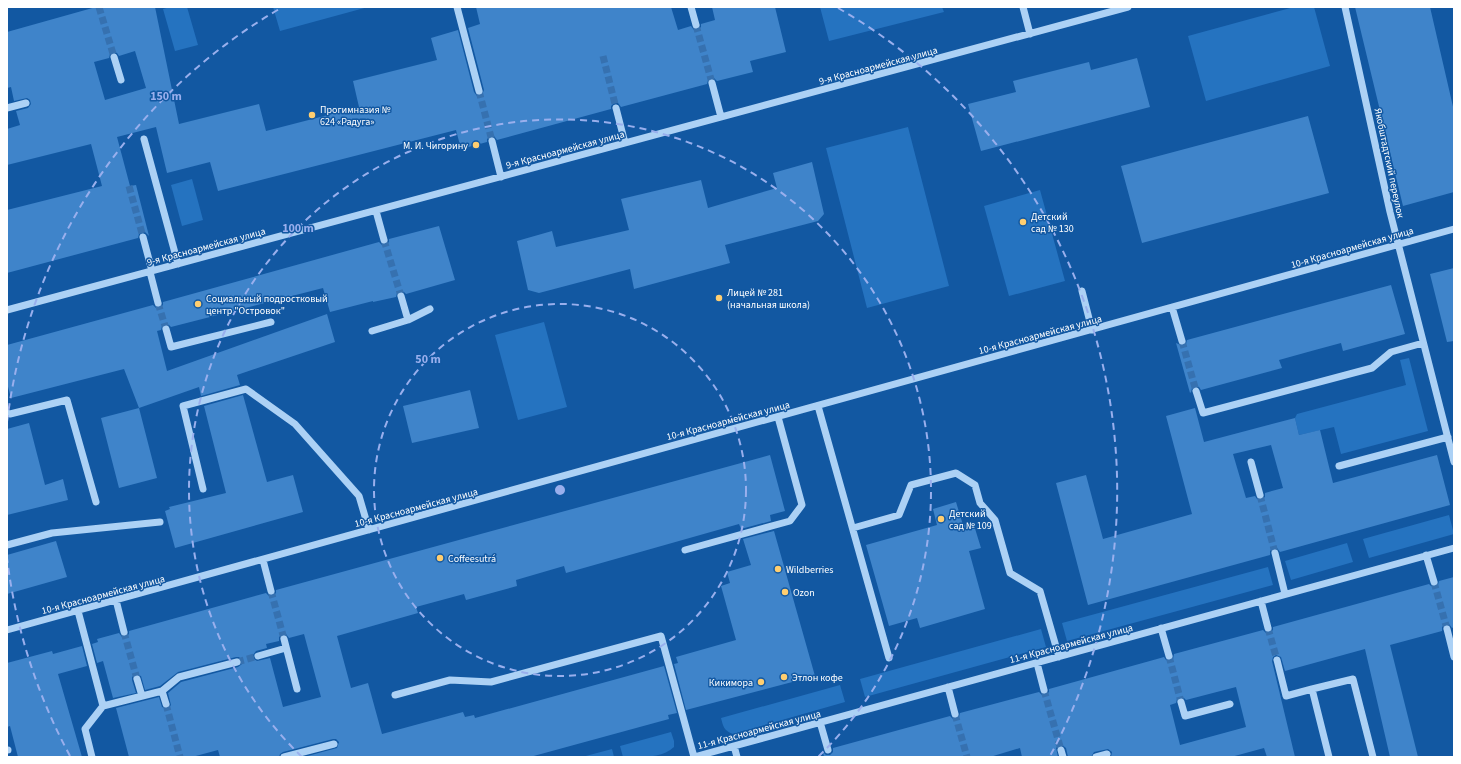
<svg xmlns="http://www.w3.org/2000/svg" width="1461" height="764" font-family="'Source Sans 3',sans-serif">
	<rect width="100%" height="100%" fill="#1258a2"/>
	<path fill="#2573c0" d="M170 7H187L198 45 175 51 163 9Z
		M273 7H368L280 31Z
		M820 7H942L944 12 829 41Z
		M1294 7H1314L1330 66 1206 101 1188 36Z
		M908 127 949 286 867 308 826 148Z
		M192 179 203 220 182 226 171 185Z
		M1040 190 1065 281 1009 296 984 206Z
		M544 322 567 407 518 420 495 335Z
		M1409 358 1428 431 1341 454 1334 427 1299 435 1295 418 1297 414 1406 385 1400 360Z
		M1449 515 1454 534 1369 558 1363 539Z
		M1347 543 1353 562 1291 580 1285 561Z
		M1268 567 1273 585 1067 641 1062 623Z
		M1041 629 1046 647 865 697 860 679Z
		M840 685 845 702 733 734C724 731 723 726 721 718Z
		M671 732 674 741V747C661 759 639 757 623 757L620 746Z
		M612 749 614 757H582Z"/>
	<path fill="#3f84ca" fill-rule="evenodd" d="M96 7H155L179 124 259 104 266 131 359 107 353 81 437 60 431 38 458 30 474 92 477 96 482 95 484 90 468 28 480 24 476 7H671L678 30 691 26 694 30H698L701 27V24L715 20 712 7H775L786 52 750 61 753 72 717 81 714 78H711L708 80 707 84 621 107 618 103H614L611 106V109L497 140 494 136H490L487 139V142L461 149 456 130 218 191 210 162 167 173 156 127 117 137 130 186 136 185 149 236 145 232H142L139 234 138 238 7 273V210L102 186 91 144 7 165V129L20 125 16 111 28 108 31 104 30 100 27 98 14 101 11 87 7 88V32ZM135 51 146 88 105 100 94 62 109 58 110 54 113 52 117 53 119 56Z
		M1355 7H1430L1454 111V192L1403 206Z
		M1137 58 1150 107 981 151 968 104 1016 92 1013 81 1089 62 1091 70Z
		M1308 116 1329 193 1142 243 1121 166Z
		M812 162 824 214 818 221 725 245 730 263 634 289 630 269 539 293 528 290 517 241 552 231 556 247 629 230 621 199 701 180 708 208 777 188 773 173Z
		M439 226 455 280 406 294 404 292 400 291 397 293 396 297 373 302V301L330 312 323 288 171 327 169 325 165 324 162 326 161 330 157 331 167 371 327 314 335 342 237 375 240 385 201 396 199 387 139 408 124 369 11 398 7 383V345L153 305 156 308H160L163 305V302L379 242 382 245H386L389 242V239Z
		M1454 268V341L1447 342 1430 274Z
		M1391 285 1405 334 1343 351 1341 343 1315 350 1279 360 1282 368 1201 390 1199 387 1195 386 1192 388 1191 392 1190 393 1176 343 1183 346 1186 344 1187 340Z
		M470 390 479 428 412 443 403 406Z
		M243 395 267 482 293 475 303 512 175 548 165 511 170 509 169 507 226 493 204 406Z
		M139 408 157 478 119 488 101 418Z
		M1195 408 1204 442 1295 418 1299 435 1320 430 1333 483 1437 455 1450 505 1280 552 1277 548H1273L1270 551V555L1088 605 1056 483 1086 475 1103 539 1192 514 1166 416ZM1271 445 1283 488 1265 493V497L1261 500 1257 499 1255 496 1246 498 1233 454Z
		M29 423 45 485 63 479 68 500 7 515V429Z
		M770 455 785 511 770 515 771 521 741 529 739 524 566 573 564 566 516 580 517 586 466 600 464 594 416 607 418 613 337 636 351 688 368 683 382 734 463 712 465 717 474 715 475 718 664 666 677 713 668 715 669 719 530 757H304L337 748 339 742 336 739H333L283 752 280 754 279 757H220L218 750 192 757H129L116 708 159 697 162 707 168 709 171 705 168 693 181 682 238 667 242 664V660L239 657H236L178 672 160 686 145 690 141 676 135 674 132 677V680L136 693 113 698 103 661 97 663 92 644 98 642 97 639 119 633 122 637H126L129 634V631L266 593 269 596H273L276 593V590ZM282 634H286L289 638 304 634 321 697 283 707 270 658 257 661 254 659 253 655 256 651 267 648 266 644 279 641V637Z
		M956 502 963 525 973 522 981 548 969 551 985 609 920 628 917 618 889 626 866 545 937 525 933 509Z
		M774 531 815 676 686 710 674 664 678 663 676 657 736 640 721 586 730 583 727 572 751 565 743 539Z
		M56 541 67 577 7 594V555Z
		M1454 577V627L1452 628 1449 624H1445L1442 627V631L1390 645 1418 757H1390L1365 649 1285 671 1281 657 1276 655 1273 657 1272 661 1295 757H1267L1264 748 1231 757H1111L1112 752 1108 749 1094 752 1091 757H1068L1066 748 1062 745 1058 746 1056 748 1058 757H1022L1020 748 990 757H824L823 752 826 755H830L833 752V748L950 716 953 719H957L959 717 960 713 1039 692 1042 695H1046L1049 692V689L1157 659 1164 657 1166 660 1170 661 1173 659 1174 654 1263 630 1266 633H1270L1273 630V627L1429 584 1431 586 1435 587 1438 585 1439 581ZM1236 687 1246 727 1180 745 1170 705 1176 703 1177 699 1180 697 1184 698 1186 700Z
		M82 646 87 666 58 674 82 757H18L10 726 7 727V663L52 651 53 654Z"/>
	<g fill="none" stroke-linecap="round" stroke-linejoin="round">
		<path stroke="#3671b0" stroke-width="7" stroke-dasharray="7 3.5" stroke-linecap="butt" d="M99 7 114 57
			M696 25 712 83
			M603 56 616 108
			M479 91 492 141
			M129 186 143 237
			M384 240 401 296
			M158 303 166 329
			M1182 341 1196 391
			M1260 495 1275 553
			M1434 582 1447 629
			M271 591 284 639
			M1268 628 1277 660
			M124 632 137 679
			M1169 656 1181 702
			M237 662 258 656
			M1044 690 1061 750
			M166 704 180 757
			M955 714 967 757"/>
		<path stroke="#acd1f5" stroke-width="7" d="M457 7 479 91
			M691 7 696 25
			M1023 7 1030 34
			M1345 7 1390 212 1454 462
			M114 57 121 80
			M712 83 721 117
			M7 108 26 103
			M616 108 625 143
			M144 139 178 264
			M492 141 501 177
			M376 211 384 240
			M143 237 152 271
			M150 272 158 303
			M1082 291 1092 330
			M401 296 408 320
			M1172 307 1182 341
			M7 310 1128 7
			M166 329 171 347 271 322
			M372 331 408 320 430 309
			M1196 391 1203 413 1372 368 1391 352 1423 343
			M818 406 889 658
			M7 413 10 414 67 400 96 502
			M1251 462 1260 495
			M1339 466 1448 437
			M203 489 183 406 246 389 295 424 359 496 369 530
			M853 528 899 515 911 485 956 473 975 485 980 503 995 520 1010 573 1040 591 1059 657
			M7 545 52 533 160 522
			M685 550 790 521 802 505 778 417
			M1275 553 1285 594
			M1426 555 1434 582
			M263 560 271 591
			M116 600 124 632
			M1261 601 1268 628
			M78 611 103 706 85 729 92 757
			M1161 628 1169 656
			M1447 629 1454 657
			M7 630 1454 229
			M284 639 297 689
			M258 656 286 648
			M1277 660 1286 696 1312 689 1329 757
			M1037 663 1044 690
			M137 679 142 696
			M948 687 955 714
			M1312 689 1353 679 1373 757
			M162 691 179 677 237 662
			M395 695 450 680 491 682 661 636 694 757
			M1181 702 1185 716 1230 704
			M103 706 162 691 166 704
			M820 722 828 750
			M734 746 737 757
			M7 750H8
			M1061 750 1063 757
			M284 757 334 744
			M694 757 1454 548
			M1096 757 1107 754"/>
	</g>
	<g fill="none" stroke="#99afed" stroke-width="2" stroke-dasharray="7 5">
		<circle cx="560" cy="490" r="186"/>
		<path d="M302 757A371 371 0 1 1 818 757"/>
		<path d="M70 756A557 557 0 0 1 7 558M7 422A557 557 0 0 1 281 8M838 8A557 557 0 0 1 1050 756"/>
	</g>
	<g fill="#ffce70" stroke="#1258a2" stroke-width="1.5">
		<circle cx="312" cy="115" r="4"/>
		<circle cx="476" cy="145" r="4"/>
		<circle cx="1023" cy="222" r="4"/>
		<circle cx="719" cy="298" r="4"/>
		<circle cx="198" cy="304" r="4"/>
		<circle cx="941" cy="519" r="4"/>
		<circle cx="440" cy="558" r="4"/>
		<circle cx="778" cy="569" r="4"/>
		<circle cx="785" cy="592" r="4"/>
		<circle cx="784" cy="677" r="4"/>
		<circle cx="761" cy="682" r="4"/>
	</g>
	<g text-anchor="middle" stroke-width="3" stroke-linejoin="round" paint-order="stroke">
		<g font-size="10" fill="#fff" stroke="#1258a2">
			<text transform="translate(878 65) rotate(-15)" y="4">9-я Красноармейская улица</text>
			<text transform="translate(565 149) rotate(-15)" y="4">9-я Красноармейская улица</text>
			<text transform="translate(1390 163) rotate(78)" y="4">Якобштадтский переулок</text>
			<text transform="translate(206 246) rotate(-15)" y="4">9-я Красноармейская улица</text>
			<text transform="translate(1352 247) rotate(-16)" y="4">10-я Красноармейская улица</text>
			<text transform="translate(1040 334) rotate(-15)" y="4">10-я Красноармейская улица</text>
			<text transform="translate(728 420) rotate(-15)" y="4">10-я Красноармейская улица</text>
			<text transform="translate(416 507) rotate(-15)" y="4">10-я Красноармейская улица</text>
			<text transform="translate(103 594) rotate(-15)" y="4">10-я Красноармейская улица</text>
			<text transform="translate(1071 643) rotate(-15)" y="4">11-я Красноармейская улица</text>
			<text transform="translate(759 729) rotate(-15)" y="4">11-я Красноармейская улица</text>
		</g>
		<g font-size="10" fill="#fff" stroke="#1258a2" text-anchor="start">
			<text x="320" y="113">Прогимназия №<tspan x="320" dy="12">624 «Радуга»</tspan></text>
			<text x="468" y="149" text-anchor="end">М. И. Чигорину</text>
			<text x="1031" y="220">Детский<tspan x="1031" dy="12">сад № 130</tspan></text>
			<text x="727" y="296">Лицей № 281<tspan x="727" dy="12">(начальная школа)</tspan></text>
			<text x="206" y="302">Социальный подростковый<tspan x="206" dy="12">центр "Островок"</tspan></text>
			<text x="949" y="517">Детский<tspan x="949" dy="12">сад № 109</tspan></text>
			<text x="448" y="562">Coffeesutrá</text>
			<text x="786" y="573">Wildberries</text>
			<text x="793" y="596">Ozon</text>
			<text x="792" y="681">Этлон кофе</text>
			<text x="753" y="686" text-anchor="end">Кикимора</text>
		</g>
	</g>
	<circle cx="560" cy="490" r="6" fill="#99afed" stroke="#1258a2" stroke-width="2"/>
	<g font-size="12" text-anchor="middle" font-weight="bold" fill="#99afed" stroke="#1258a2" stroke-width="3" stroke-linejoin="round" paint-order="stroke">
		<text x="166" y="100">150 m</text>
		<text x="298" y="232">100 m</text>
		<text x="428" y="363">50 m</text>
	</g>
	<rect width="1461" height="764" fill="none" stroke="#ffffff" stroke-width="16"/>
</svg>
